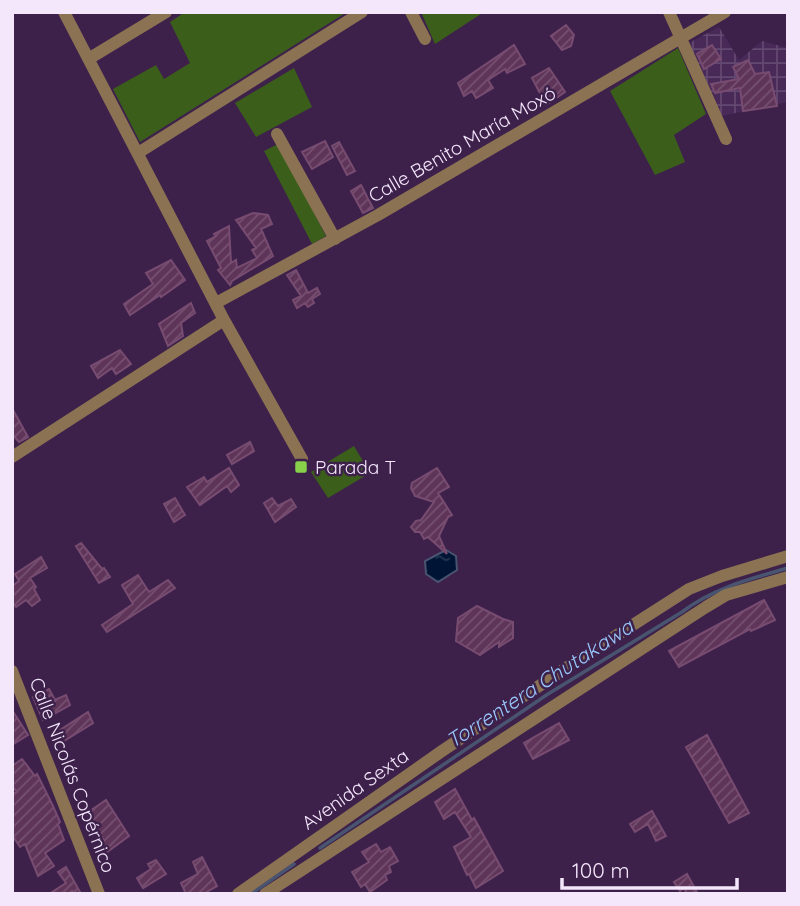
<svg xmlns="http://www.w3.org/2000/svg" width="800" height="906" font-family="Quicksand,sans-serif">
	<defs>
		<pattern id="industrial-grid" width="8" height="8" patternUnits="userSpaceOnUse" patternTransform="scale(1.75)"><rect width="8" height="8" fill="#482958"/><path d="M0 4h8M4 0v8" fill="none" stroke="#634871"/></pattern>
		<pattern id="water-ripples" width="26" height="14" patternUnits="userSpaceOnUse" patternTransform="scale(1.75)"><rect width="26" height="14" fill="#001535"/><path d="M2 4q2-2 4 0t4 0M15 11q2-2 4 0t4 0" fill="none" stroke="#263753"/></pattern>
		<pattern id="building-hatch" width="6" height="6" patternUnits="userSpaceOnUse" patternTransform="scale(1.75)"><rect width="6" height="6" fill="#5e3458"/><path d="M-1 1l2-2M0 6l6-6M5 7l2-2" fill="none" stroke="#765171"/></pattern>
	</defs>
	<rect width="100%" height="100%" fill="#3d214b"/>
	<path fill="url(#industrial-grid)" d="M719 27 739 60 762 41 788 48V102L721 116 689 43Z"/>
	<path fill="#3b5e1b" d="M185 12H347L140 142 113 89 156 65 164 79 190 63 170 22Z
		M421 12H484L435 44Z
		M678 48 706 114 674 135 685 162 655 175 610 91Z
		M294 68 312 107 256 137 235 103Z
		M278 144 326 236 312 244 264 151Z
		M354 446 370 473 328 498 311 472Z"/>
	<path fill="url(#water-ripples)" stroke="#495471" stroke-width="2" d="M446 550 456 556 457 570 438 582 426 574 425 561Z"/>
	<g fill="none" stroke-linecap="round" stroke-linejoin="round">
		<path stroke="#495471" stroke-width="3.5" d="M320 848 548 694 682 612C713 588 750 579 788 568
			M251 894 294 864"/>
	</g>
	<path fill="url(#building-hatch)" stroke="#784c71" stroke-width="2" d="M566 25 574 35 571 46 562 50 551 36Z
		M514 45 525 64 507 73 505 69 488 80 493 88 476 98 472 91 464 96 458 83Z
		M712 45 721 59 704 69 697 54Z
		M748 60 755 74 769 72 777 106 743 111 740 88 715 93 711 84 739 79 733 67Z
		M549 68 565 92 546 105 532 78Z
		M325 141 333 157 312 169 302 152Z
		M339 142 355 171 347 175 332 146Z
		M361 185 373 208 363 213 351 191Z
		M253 213 268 215 272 224 261 229 273 256 232 281 230 285 218 270 221 268 207 241 216 236 214 234 229 226 231 263 236 260 237 268 257 258 252 250 256 248 236 220Z
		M171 260 185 280 161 297 160 295 130 315 124 304 153 284 146 273Z
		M296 270 308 293 317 288 320 294 312 299 314 303 308 307 305 303 297 308 293 300 301 296 287 275Z
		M191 303 195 313 181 323 183 336 168 346 159 324Z
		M120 350 131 364 116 374 112 368 98 378 91 366Z
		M12 408 28 437 19 442 12 434Z
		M250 442 254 451 232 464 227 455Z
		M229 468 239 485 231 492 227 486 200 505 187 487 204 477 207 482Z
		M437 468 449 487 438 493 452 515 448 517 439 536 447 554 428 537 424 539 420 532H415L411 527 416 521 421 520 434 502 415 496 411 488 412 483Z
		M175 498 185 515 174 522 164 504Z
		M272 498 278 506 291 499 296 507 275 522 264 503Z
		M81 543 102 569 104 568 110 577 99 583 76 546Z
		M41 557 47 568 30 578 36 587 34 589 40 600 32 606 26 600 16 607 12 602V586L19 581 15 574Z
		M138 575 149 592 168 580 175 588 107 632 102 625 133 604 122 585Z
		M764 600 775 620 751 631 750 629 679 667 669 651Z
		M477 606 503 619 513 622V638L499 647V642L480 655 456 641 458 618Z
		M49 689 55 700 66 695 70 705 43 720 33 697Z
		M12 710 28 735 12 745Z
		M88 712 93 723 59 744 55 736 60 730Z
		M559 723 569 740 533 759 524 743Z
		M707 735 749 813 729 823 686 747Z
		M22 759 35 776 37 774 53 806 60 822 58 824 64 840 45 853 54 866 38 876 25 844 20 847 12 835V794L17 792 12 786V766Z
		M455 789 472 820 474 818 503 871 476 888 469 874 467 875 454 847 471 837 455 812 444 819 435 802Z
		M106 800 129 836 99 858 93 848 104 841 87 813Z
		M652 811 666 836 656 841 648 824 635 832 630 824Z
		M376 844 381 852 390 847 398 861 389 866 391 872 385 875 387 880 370 892 365 884 361 887 352 872 369 862 362 852Z
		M202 857 217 886 203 894H186L181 883 198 874 193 862Z
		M156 860 166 874 143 888 137 878 151 869 148 864Z
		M66 867 80 892 76 894 72 891 67 894H49L66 883 58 872Z
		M687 874 698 894H687L684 888 680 891 674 882Z"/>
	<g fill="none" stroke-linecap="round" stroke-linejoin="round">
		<path stroke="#8a7253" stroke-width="12" d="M64 12 224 320 302 459
			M411 12 425 39
			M669 12 726 139
			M90 58 166 12
			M277 134 335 239
			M138 153 362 12
			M216 303 378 215 725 12
			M12 457 224 320
			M12 671 99 894
			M238 894 442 751 575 662 689 589 722 576 788 556
			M265 894 706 607 726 595 788 577"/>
	</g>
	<rect fill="#88cf4a" stroke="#3d214b" stroke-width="2.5" x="294" y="460" width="14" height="14" rx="3.5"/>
	<g text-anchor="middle" stroke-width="5" stroke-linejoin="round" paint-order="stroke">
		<g font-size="19" fill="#f4e7fc" stroke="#3d214b">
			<text transform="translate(462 144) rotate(-30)" y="7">Calle Benito María Moxó</text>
			<text transform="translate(73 775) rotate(69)" y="7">Calle Nicolás Copérnico</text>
			<text transform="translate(355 789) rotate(-35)" y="7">Avenida Sexta</text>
		</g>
		<g font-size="19" fill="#f4e7fc" stroke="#3d214b" text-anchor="start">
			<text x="315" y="474">Parada T</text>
		</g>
		<g font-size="21" font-style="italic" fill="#99c6fa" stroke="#3d214b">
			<text transform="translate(540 684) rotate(-33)" y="7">Torrentera Chutakawa</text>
		</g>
	</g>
	<rect width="800" height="906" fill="none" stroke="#f4e7fc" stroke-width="28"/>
	<path d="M562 878v10h175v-10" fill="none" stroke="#f4e7fc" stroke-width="3.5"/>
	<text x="572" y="878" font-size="21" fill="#f4e7fc" stroke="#3d214b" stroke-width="5" paint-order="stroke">100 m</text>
</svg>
